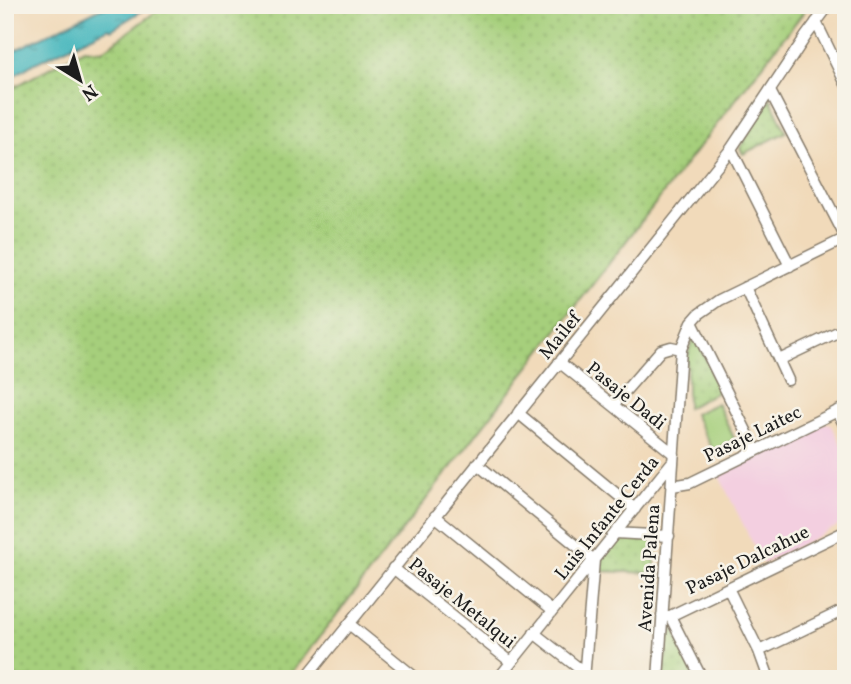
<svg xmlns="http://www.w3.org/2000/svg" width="851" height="684" font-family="Vollkorn,serif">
	<defs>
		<pattern id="grass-dots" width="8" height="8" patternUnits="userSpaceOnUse" patternTransform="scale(1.75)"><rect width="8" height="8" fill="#a6cf7b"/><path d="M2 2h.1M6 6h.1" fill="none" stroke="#8eb16a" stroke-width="1.8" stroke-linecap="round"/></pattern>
		<pattern id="water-ripples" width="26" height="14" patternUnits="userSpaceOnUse" patternTransform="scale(1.75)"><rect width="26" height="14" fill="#48b8be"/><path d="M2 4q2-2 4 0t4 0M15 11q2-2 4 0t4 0" fill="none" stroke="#3b959a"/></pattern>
	</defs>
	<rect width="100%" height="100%" fill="#f7f3e8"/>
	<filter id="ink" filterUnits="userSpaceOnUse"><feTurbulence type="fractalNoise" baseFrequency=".0143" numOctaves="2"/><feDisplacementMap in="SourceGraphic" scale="14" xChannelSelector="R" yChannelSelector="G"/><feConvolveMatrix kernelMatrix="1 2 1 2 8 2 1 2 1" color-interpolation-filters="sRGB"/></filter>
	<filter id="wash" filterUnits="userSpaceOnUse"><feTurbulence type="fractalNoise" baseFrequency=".00686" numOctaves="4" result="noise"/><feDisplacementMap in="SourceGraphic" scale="28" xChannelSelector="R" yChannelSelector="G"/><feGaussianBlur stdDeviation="1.57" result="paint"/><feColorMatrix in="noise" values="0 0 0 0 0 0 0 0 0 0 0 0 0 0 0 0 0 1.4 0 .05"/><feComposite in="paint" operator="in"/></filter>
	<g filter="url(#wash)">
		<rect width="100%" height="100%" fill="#f1daba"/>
		<path fill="#f3cfe0" d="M824 423 831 424 846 454V522L763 564 718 474Z"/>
		<path fill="url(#grass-dots)" stroke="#61764c" stroke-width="2" d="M165 5H809L287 679H5V92L84 49 102 51Z
			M770 98 786 132 743 154 740 148Z
			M695 332 719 391 687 408V357Z
			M619 536 657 538 654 573 598 571 600 562Z
			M668 628H673L696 679H664Z"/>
		<path fill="#a6cf7b" stroke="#61764c" stroke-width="2" d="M717 403 735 440 713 451 694 414Z"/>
		<path fill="url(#water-ripples)" stroke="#326a6d" stroke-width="2" d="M107 5H151L111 30 109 28 35 63 5 81V55Z"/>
	</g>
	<g filter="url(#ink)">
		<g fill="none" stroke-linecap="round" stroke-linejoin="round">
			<defs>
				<path id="minor" d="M816 22 846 84
					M770 91 846 238
					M731 149 790 266
					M745 287 788 380
					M692 322 756 451
					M779 360 846 328
					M559 362 674 454
					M613 405 661 350 671 347 681 349
					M837 411 846 428
					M518 413 635 509
					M477 464 594 560 584 679
					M672 486 690 483 846 407
					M435 516 552 611
					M615 533 669 536
					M393 568 511 662
					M728 588 759 651 767 673
					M662 616H670L846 531
					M670 616 702 679
					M349 624 417 679
					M534 633 585 673
					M759 651 846 609
					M305 679 731 149 806 36 829 5
					M498 679 673 461
					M658 679 681 349 692 322 699 314 719 300 846 238"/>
			</defs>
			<use href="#minor" stroke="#867b6b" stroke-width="13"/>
			<use href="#minor" stroke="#fff" stroke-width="10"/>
		</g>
	</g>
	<g text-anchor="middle" stroke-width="5" stroke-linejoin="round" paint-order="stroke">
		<g font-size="19" fill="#1c1c1c" stroke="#f7f3e8">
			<text transform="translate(559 335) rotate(-51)" y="7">Mailef</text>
			<text transform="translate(627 395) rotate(39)" y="7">Pasaje Dadi</text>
			<text transform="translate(752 433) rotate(-26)" y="7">Pasaje Laitec</text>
			<text transform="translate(606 517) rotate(-51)" y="7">Luis Infante Cerda</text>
			<text transform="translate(747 559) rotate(-26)" y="7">Pasaje Dalcahue</text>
			<text transform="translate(648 568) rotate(-86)" y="7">Avenida Palena</text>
			<text transform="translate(463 602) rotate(39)" y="7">Pasaje Metalqui</text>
		</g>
	</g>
	<rect width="851" height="684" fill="none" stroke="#f7f3e8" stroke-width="28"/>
	<g transform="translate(80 80) rotate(143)" stroke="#f7f3e8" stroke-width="5" paint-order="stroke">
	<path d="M0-5L12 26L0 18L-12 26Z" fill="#1c1c1c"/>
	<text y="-10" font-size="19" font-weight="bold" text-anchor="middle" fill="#1c1c1c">N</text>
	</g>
</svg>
